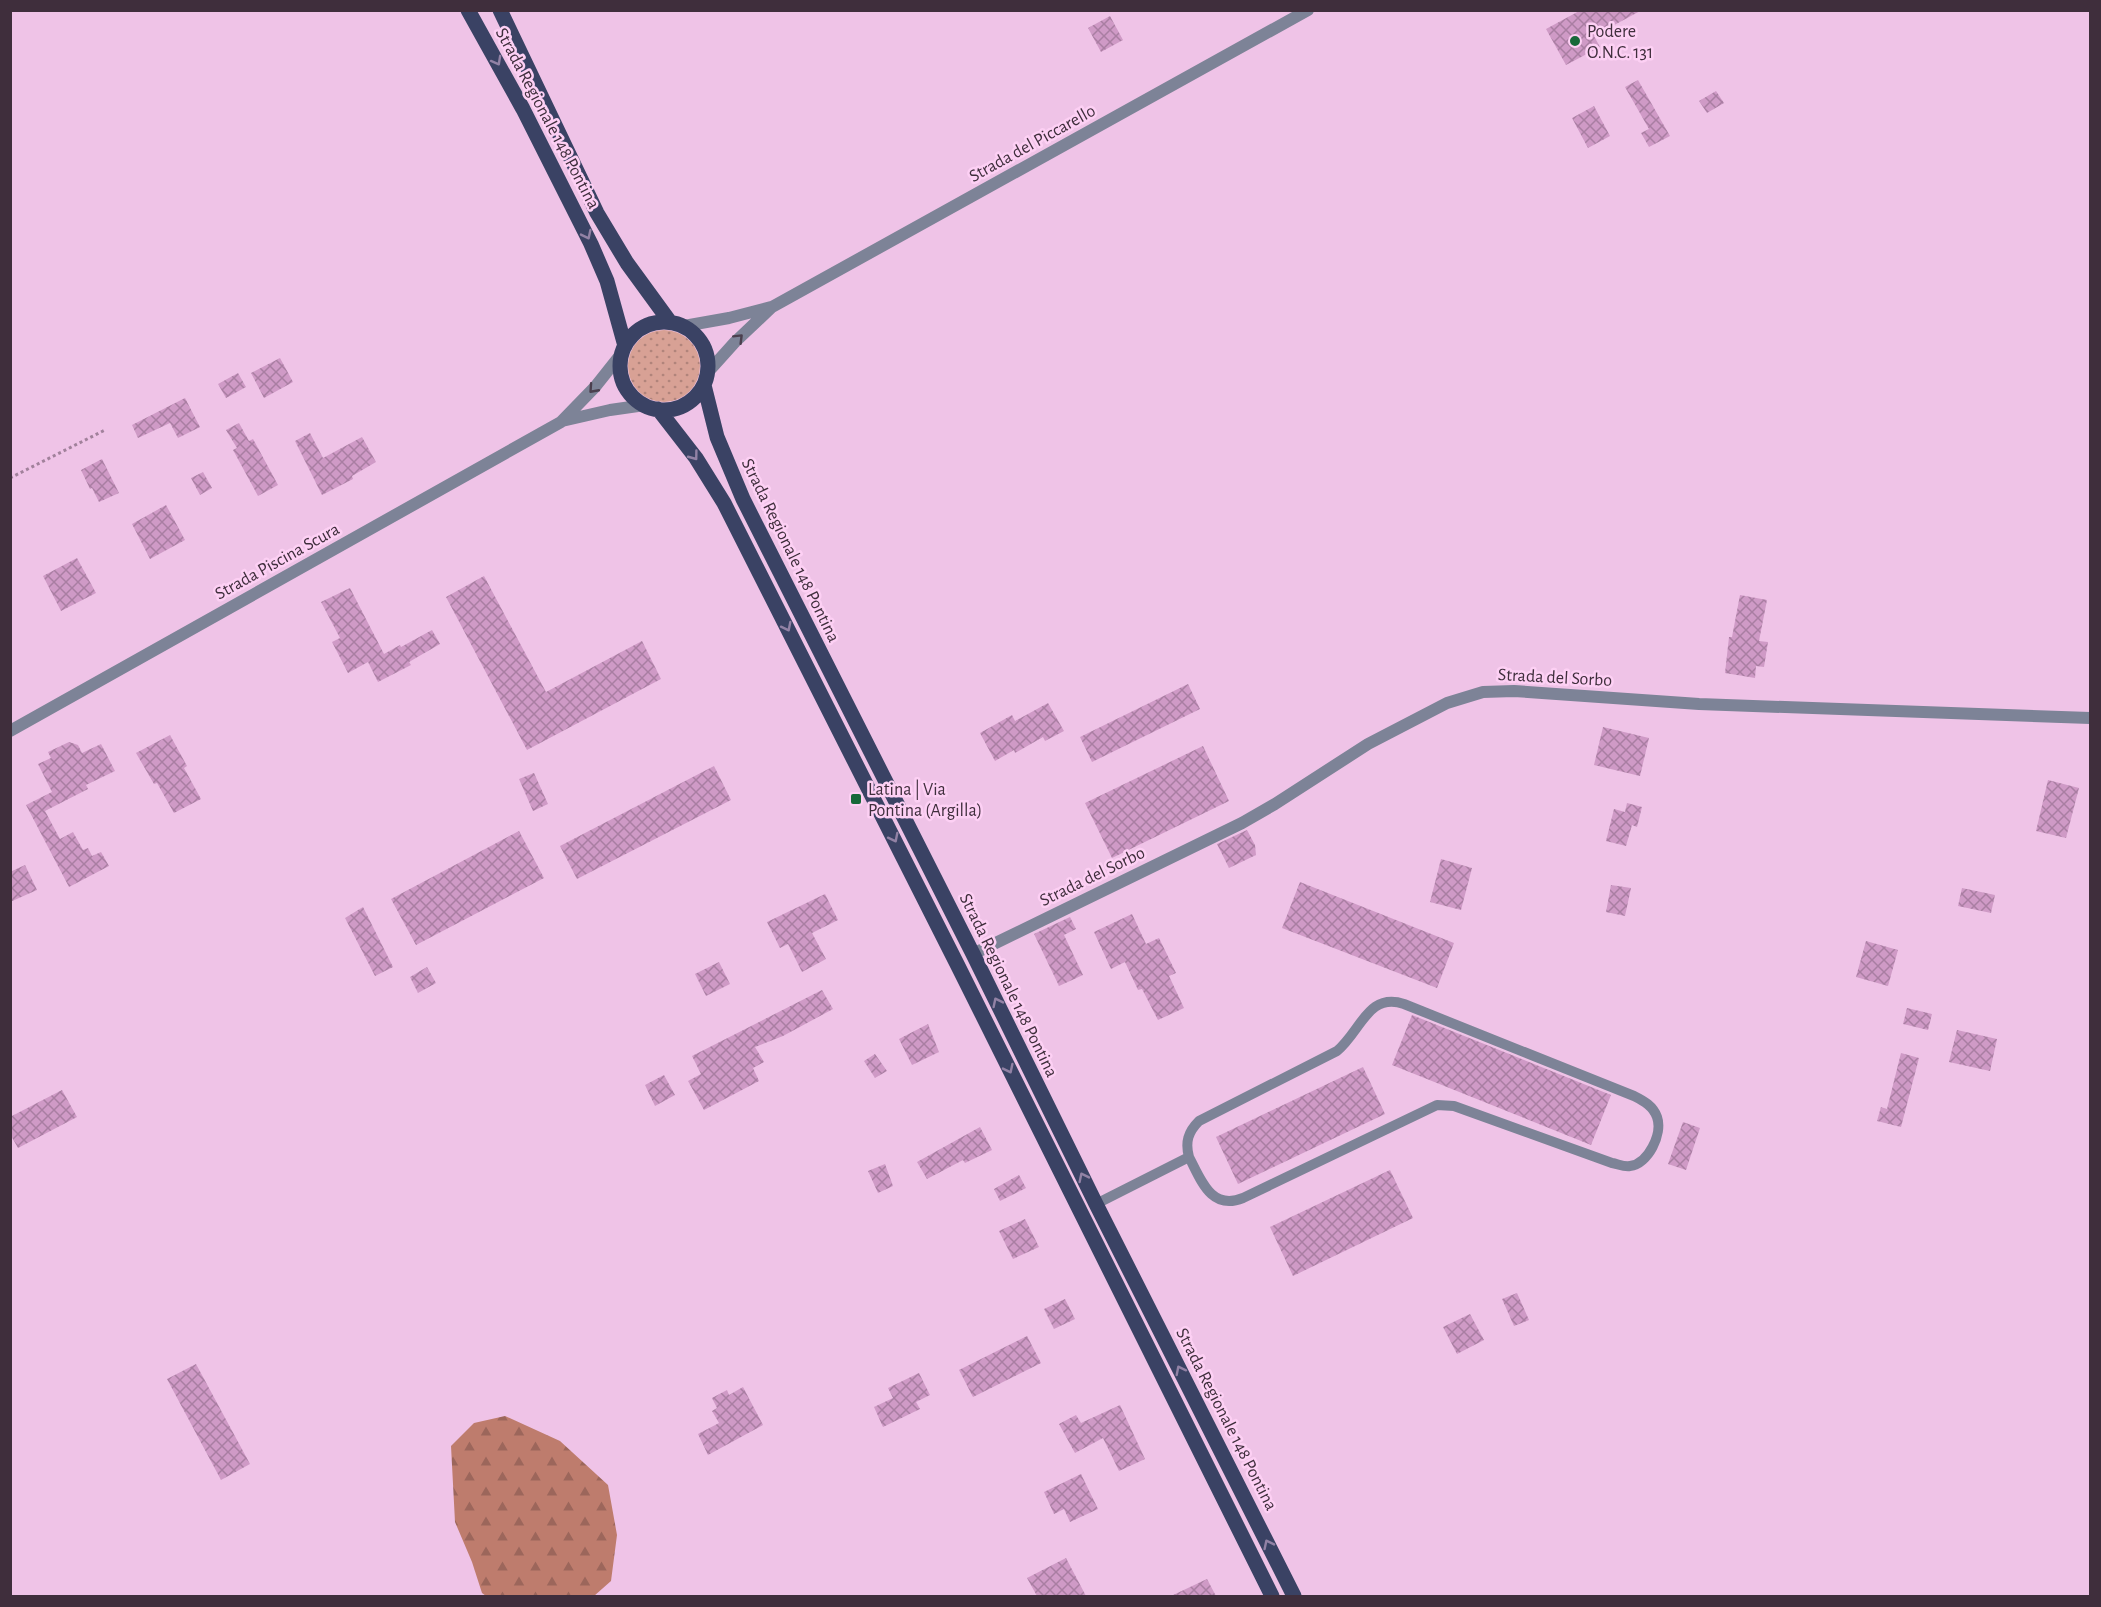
<svg xmlns="http://www.w3.org/2000/svg" width="2101" height="1607" font-family="'Alegreya Sans',sans-serif">
	<defs>
		<pattern id="grass-dots" width="8" height="8" patternUnits="userSpaceOnUse" patternTransform="scale(1.5)"><rect width="8" height="8" fill="#d8a195"/><path d="M2 2h.1M6 6h.1" fill="none" stroke="#b1847b" stroke-width="1.8" stroke-linecap="round"/></pattern>
		<pattern id="forest-firs" width="22" height="20" patternUnits="userSpaceOnUse" patternTransform="scale(1.5)"><rect width="22" height="20" fill="#be7c6d"/><path d="M5 1l3.5 6h-7zM16 11l3.5 6h-7z" fill="#9c665b"/></pattern>
		<pattern id="building-cross-hatch" width="8" height="8" patternUnits="userSpaceOnUse" patternTransform="scale(1.5)"><rect width="8" height="8" fill="#cf9ac6"/><path d="M0 0l8 8M0 8l8-8" fill="none" stroke="#a97ea2"/></pattern>
	</defs>
	<rect width="100%" height="100%" fill="#efc3e7"/>
	<path fill="url(#grass-dots)" d="M628 366a36 36 0 1 1 72 0a36 36 0 1 1-72 0Z"/>
	<path fill="url(#forest-firs)" d="M505 1416 560 1441 608 1485 617 1535 611 1581 594 1596H486L482 1593 472 1562 455 1522 451 1446 474 1423Z"/>
	<path fill="url(#building-cross-hatch)" d="M1581 10H1642L1594 36 1600 47 1566 65 1546 29Z
		M1110 16 1123 40 1101 52 1088 28Z
		M1638 80 1670 136 1649 147 1641 133 1649 129 1625 87Z
		M1716 91 1724 103 1707 113 1699 101Z
		M1594 106 1610 136 1588 148 1572 118Z
		M280 358 293 382 264 398 251 373Z
		M238 373 246 387 226 398 218 384Z
		M185 398 200 427 178 438 170 423 138 438 132 425Z
		M239 423 249 441 253 439 278 485 258 496 233 450 237 448 226 430Z
		M310 433 323 458 362 437 376 462 352 476 353 479 322 495 295 441Z
		M102 459 119 493 99 502 92 488 90 489 81 470Z
		M203 472 212 488 200 495 191 478Z
		M166 505 185 540 150 559 132 524Z
		M77 558 96 593 61 611 43 576Z
		M484 576 546 692 642 641 661 679 527 750 446 597Z
		M350 588 384 654 400 645 401 647 432 630 440 644 409 662 411 665 378 682 368 662 348 673 332 642 340 638 321 602Z
		M1740 595 1767 600 1759 641 1768 642 1764 667 1756 666 1755 678 1725 673 1729 637H1732Z
		M1188 684 1200 709 1092 762 1080 737Z
		M1048 703 1064 731 1045 741 1043 737 1015 753 1014 750 995 761 980 733 1012 715 1015 721Z
		M1603 727 1649 738 1640 776 1594 765Z
		M170 735 187 766 184 768 201 799 174 813 157 783 154 784 136 753Z
		M69 742 78 745 82 753 101 744 115 771 86 785 88 789 45 811 60 839 73 832 83 850 88 848 92 856 101 852 109 866 69 887 26 805 52 792 38 764 51 758 48 752Z
		M1203 746 1229 801 1112 858 1085 803Z
		M714 766 731 800 577 879 560 846Z
		M534 773 548 804 533 811 519 779Z
		M2048 780 2079 788 2066 838 2036 831Z
		M1627 803 1642 807 1637 827 1632 825 1626 846 1606 841 1614 809 1625 812Z
		M1247 830 1255 845 1256 855 1229 868 1217 844Z
		M519 831 544 878 416 945 391 899Z
		M1441 859 1472 868 1461 910 1430 902Z
		M25 865 37 890 10 902V872Z
		M1300 882 1454 943 1437 988 1282 928Z
		M1611 885 1631 888 1625 916 1606 912Z
		M1962 888 1995 895 1991 913 1958 906Z
		M825 894 838 920 812 933 826 959 802 972 788 944 780 948 767 922Z
		M363 907 393 967 375 976 345 918Z
		M1132 914 1146 944 1159 938 1176 973 1169 976 1184 1008 1158 1020 1142 989 1138 990 1125 962 1111 969 1094 932Z
		M1070 917 1076 929 1064 935 1083 975 1059 986 1034 934Z
		M1866 941 1898 950 1888 986 1856 977Z
		M719 962 730 984 706 996 695 974Z
		M427 967 436 983 418 993 410 977Z
		M822 990 833 1009 783 1036 755 1047 764 1062 753 1068 759 1081 704 1110 688 1081 701 1074 692 1056Z
		M1907 1008 1932 1014 1928 1030 1903 1024Z
		M1412 1015 1611 1095 1591 1145 1392 1065Z
		M928 1024 939 1052 912 1065 899 1039Z
		M1957 1030 1997 1039 1990 1071 1949 1062Z
		M1901 1053 1919 1058 1901 1127 1877 1121 1881 1107 1887 1109Z
		M875 1054 887 1071 875 1078 864 1061Z
		M1363 1067 1385 1114 1238 1184 1216 1137Z
		M664 1075 675 1095 655 1106 645 1085Z
		M62 1090 77 1117 18 1148 10 1134V1117Z
		M1683 1122 1700 1128 1686 1170 1668 1164Z
		M980 1127 992 1150 965 1163 963 1160 927 1179 917 1162Z
		M885 1164 893 1186 878 1193 868 1171Z
		M1390 1170 1413 1218 1293 1276 1270 1227Z
		M1019 1175 1026 1188 1000 1201 994 1189Z
		M1025 1219 1039 1247 1013 1259 999 1231Z
		M1517 1293 1529 1320 1514 1326 1502 1299Z
		M1065 1299 1075 1319 1054 1329 1044 1309Z
		M1470 1314 1484 1340 1457 1354 1443 1327Z
		M1027 1336 1041 1363 973 1397 959 1370Z
		M196 1364 250 1464 221 1480 167 1379Z
		M919 1373 930 1395 916 1402 920 1409 883 1427 874 1407 893 1398 888 1388Z
		M743 1387 763 1425 708 1455 698 1434 719 1423 712 1411 717 1408 712 1398 727 1390 729 1395Z
		M1120 1405 1145 1459 1119 1471 1103 1438 1075 1453 1059 1424 1076 1415 1081 1423Z
		M1081 1474 1098 1509 1070 1522 1064 1509 1054 1514 1044 1492Z
		M1066 1558 1086 1596H1037L1027 1578Z
		M1207 1579 1216 1596H1171Z"/>
	<g fill="none" stroke-linecap="round" stroke-linejoin="round">
		<path stroke="#a1819b" stroke-width="3" stroke-dasharray="3 3" stroke-linecap="butt" d="M10 478 105 430"/>
		<path stroke="#7d8397" stroke-width="10" d="M1096 1204 1189 1157C1185 1142 1188 1132 1199 1121L1337 1051C1361 1031 1368 992 1404 1004L1634 1096C1644 1101 1653 1106 1657 1117 1663 1134 1648 1164 1630 1166 1624 1167 1618 1164 1612 1163L1454 1106 1437 1105 1243 1198C1211 1211 1201 1180 1189 1157"/>
		<path stroke="#7d8397" stroke-width="12" d="M973 954 1242 823 1275 804 1368 744 1447 703 1483 692 1514 691 1699 704 2090 718"/>
		<path stroke="#7d8397" stroke-width="12" d="M684 326 729 318 771 307
			M708 372 735 342 772 307 1308 10
			M562 421 610 410 645 405
			M10 731 561 422 595 387 622 353"/>
		<path stroke="#3a4264" stroke-width="15" d="M468 10 523 109 591 244 607 281 625 346
			M500 10 597 213 627 263 670 322
			M620 366a44 44 0 1 1 88 0a44 44 0 1 1-88 0Z
			M704 385 717 437 743 499 973 954 1096 1204 1294 1596
			M658 409 696 458 724 503 958 966 1272 1596"/>
	</g>
	<defs><path id="oneway-chevron" d="M-2-3.5L2.5 0L-2 3.5" fill="none" stroke-width="1.6" stroke-linecap="round" stroke-linejoin="round" transform="scale(1.5)"/></defs>
	<g stroke="#9282a5">
		<use href="#oneway-chevron" transform="translate(497 61) rotate(61)"/>
		<use href="#oneway-chevron" transform="translate(587 235) rotate(64)"/>
		<use href="#oneway-chevron" transform="translate(694 456) rotate(53)"/>
		<use href="#oneway-chevron" transform="translate(787 627) rotate(63)"/>
		<use href="#oneway-chevron" transform="translate(894 838) rotate(63)"/>
		<use href="#oneway-chevron" transform="translate(997 1002) rotate(-116)"/>
		<use href="#oneway-chevron" transform="translate(1009 1069) rotate(64)"/>
		<use href="#oneway-chevron" transform="translate(1083 1177) rotate(-116)"/>
		<use href="#oneway-chevron" transform="translate(1180 1370) rotate(-117)"/>
		<use href="#oneway-chevron" transform="translate(1268 1544) rotate(-116)"/>
	</g>
	<g stroke="#4b3f4e">
		<use href="#oneway-chevron" transform="translate(739 338) rotate(-45)"/>
		<use href="#oneway-chevron" transform="translate(593 389) rotate(132)"/>
	</g>
	<g fill="#176839" stroke="#fdd0f4" stroke-width="2">
		<circle cx="1575" cy="41" r="6"/>
		<rect x="850" y="793" width="12" height="12" rx="3"/>
	</g>
	<g text-anchor="middle" stroke-width="5" stroke-linejoin="round" paint-order="stroke">
		<g font-size="18" fill="#3f2e3c" stroke="#fdd0f4" text-anchor="start">
			<text x="1587" y="37">Podere<tspan x="1587" dy="21">O.N.C. 131</tspan></text>
			<text x="868" y="795">Latina | Via<tspan x="868" dy="21">Pontina (Argilla)</tspan></text>
		</g>
		<g font-size="18" fill="#3f2e3c" stroke="#fdd0f4">
			<text transform="translate(548 118) rotate(62)" y="6">Strada Regionale 148 Pontina</text>
			<text transform="translate(1032 143) rotate(-29)" y="6">Strada del Piccarello</text>
			<text transform="translate(791 550) rotate(64)" y="6">Strada Regionale 148 Pontina</text>
			<text transform="translate(277 561) rotate(-29)" y="6">Strada Piscina Scura</text>
			<text transform="translate(1555 677) rotate(3)" y="6">Strada del Sorbo</text>
			<text transform="translate(1092 876) rotate(-26)" y="6">Strada del Sorbo</text>
			<text transform="translate(1009 985) rotate(64)" y="6">Strada Regionale 148 Pontina</text>
			<text transform="translate(1227 1419) rotate(63)" y="6">Strada Regionale 148 Pontina</text>
		</g>
	</g>
	<rect width="2101" height="1607" fill="none" stroke="#3f2e3c" stroke-width="24"/>
</svg>
